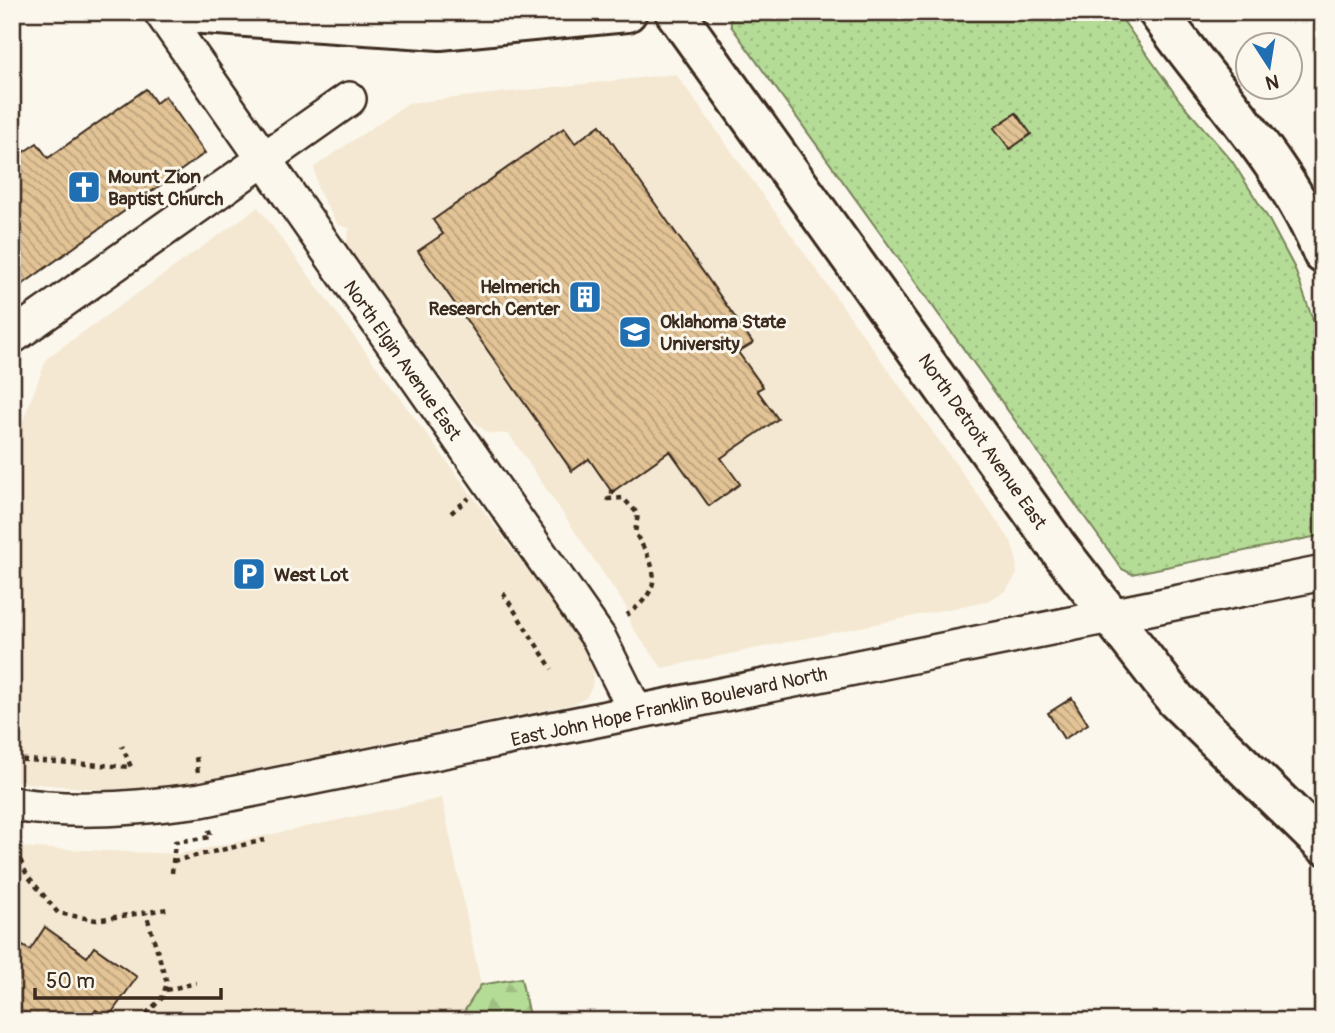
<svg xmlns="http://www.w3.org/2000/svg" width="1335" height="1033" font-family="Pangolin,sans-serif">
	<defs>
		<pattern id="grass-dots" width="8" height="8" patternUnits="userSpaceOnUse" patternTransform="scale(1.75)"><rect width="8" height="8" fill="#b5dc97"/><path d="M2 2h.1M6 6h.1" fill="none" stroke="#9dbd82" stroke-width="1.8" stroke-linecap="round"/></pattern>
		<pattern id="forest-firs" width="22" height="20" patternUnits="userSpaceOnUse" patternTransform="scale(1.75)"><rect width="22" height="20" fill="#b5dc97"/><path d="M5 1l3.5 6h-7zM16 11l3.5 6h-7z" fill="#9dbd82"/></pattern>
		<pattern id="building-back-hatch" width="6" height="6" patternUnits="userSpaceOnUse" patternTransform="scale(1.75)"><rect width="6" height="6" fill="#e3c496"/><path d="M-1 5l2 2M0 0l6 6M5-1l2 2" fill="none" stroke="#b99f7a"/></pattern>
	</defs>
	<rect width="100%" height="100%" fill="#fbf7ec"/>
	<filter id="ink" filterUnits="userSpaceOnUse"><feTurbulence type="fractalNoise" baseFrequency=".0143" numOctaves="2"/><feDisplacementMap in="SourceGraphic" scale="14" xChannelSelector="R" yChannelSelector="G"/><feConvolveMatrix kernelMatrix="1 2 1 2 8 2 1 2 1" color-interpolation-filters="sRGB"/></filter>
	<g filter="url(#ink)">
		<path fill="#f4e8d2" d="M676 74 1011 541 1016 558 1017 574 1006 591 987 601 662 668 632 627 626 607 509 434 487 433 471 419 346 244 350 228 338 225 318 190 314 167 408 103Z
			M258 207 578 638 594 665 592 687 586 698 573 704 179 785 110 790 12 782V436L18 433 47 358Z
			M442 798 481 985 458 1021H12V847L179 854Z"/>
		<path fill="url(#grass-dots)" stroke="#78835a" stroke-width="2" d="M730 12H1117L1180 101 1232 161 1268 218 1294 267 1323 348V535L1132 574 1122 569 731 26Z"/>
		<path fill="url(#forest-firs)" stroke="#78835a" stroke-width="2" d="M521 978 530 1021H458L481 985Z"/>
		<path fill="url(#building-back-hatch)" stroke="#3b2a1e" stroke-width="2" d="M146 89 156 103 165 96 205 153 12 292V160L37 143 48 158Z
			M1016 113 1031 134 1010 149 994 128Z
			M600 125 753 343 738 352 763 387 757 390 778 419 721 458 740 484 709 506 670 451 612 492 589 459 572 471 418 251 443 234 433 220 564 128 575 143Z
			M1072 698 1088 724 1064 739 1048 713Z
			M45 927 87 957 94 947 137 977 108 1018 96 1010 89 1021H12V940L30 950Z"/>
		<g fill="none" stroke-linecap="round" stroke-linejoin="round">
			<defs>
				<path id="minor" d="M161 12 599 638 636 712
					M12 337 349 99
					M12 804C75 814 139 808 201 800L1323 573"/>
				<path id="major" d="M675 12 1059 549 1176 700 1323 844
					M1158 12C1213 91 1287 164 1323 254"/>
				<path id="highway" d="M174 12 440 30 627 12"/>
			</defs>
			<use href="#minor" stroke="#3b2a1e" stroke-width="38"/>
			<use href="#major" stroke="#3b2a1e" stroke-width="44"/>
			<use href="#highway" stroke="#3b2a1e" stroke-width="44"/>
			<path stroke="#3b2a1e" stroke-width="4.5" stroke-dasharray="5 5" stroke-linecap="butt" d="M614 490 608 499 623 498 638 514 635 533C657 569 665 587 627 615
				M451 513 469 498
				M503 593 552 669
				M196 757 198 774
				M12 759 131 767 122 746
				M12 842 27 875 58 913 96 920 167 909
				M173 861 265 840
				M172 873 175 842 211 837 208 827
				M166 990 196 983
				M139 1021 162 998 167 983 146 913"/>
			<use href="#minor" stroke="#fbf7ec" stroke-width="33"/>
			<use href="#major" stroke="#fbf7ec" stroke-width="38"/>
			<use href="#highway" stroke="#fbf7ec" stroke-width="38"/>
		</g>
	</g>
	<defs>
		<symbol id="church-square" viewBox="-11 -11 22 22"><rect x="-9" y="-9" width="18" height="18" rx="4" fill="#1f6fb2" stroke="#fbf7ec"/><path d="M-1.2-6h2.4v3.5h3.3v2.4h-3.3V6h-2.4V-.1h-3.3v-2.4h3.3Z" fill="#fff"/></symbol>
		<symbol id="building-square" viewBox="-11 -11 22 22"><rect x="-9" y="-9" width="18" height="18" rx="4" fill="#1f6fb2" stroke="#fbf7ec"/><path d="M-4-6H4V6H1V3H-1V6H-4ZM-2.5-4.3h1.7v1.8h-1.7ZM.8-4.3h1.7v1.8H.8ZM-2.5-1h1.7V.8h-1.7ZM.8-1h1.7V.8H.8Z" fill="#fff"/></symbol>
		<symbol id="university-square" viewBox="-11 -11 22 22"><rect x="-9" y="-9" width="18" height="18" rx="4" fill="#1f6fb2" stroke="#fbf7ec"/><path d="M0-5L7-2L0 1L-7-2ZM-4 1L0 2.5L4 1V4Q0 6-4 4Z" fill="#fff"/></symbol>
		<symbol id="parking-square" viewBox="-11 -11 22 22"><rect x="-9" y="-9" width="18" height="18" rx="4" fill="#1f6fb2" stroke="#fbf7ec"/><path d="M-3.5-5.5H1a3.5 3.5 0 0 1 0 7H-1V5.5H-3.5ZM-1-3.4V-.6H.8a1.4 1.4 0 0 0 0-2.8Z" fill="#fff"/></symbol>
	</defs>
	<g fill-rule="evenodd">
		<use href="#church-square" x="65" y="168" width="38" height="38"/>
		<use href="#building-square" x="566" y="278" width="38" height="38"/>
		<use href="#university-square" x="616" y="313" width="38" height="38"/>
		<use href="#parking-square" x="230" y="555" width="38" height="38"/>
	</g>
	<g text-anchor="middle" stroke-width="6" stroke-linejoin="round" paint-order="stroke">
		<g font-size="19" font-weight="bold" fill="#3b2a1e" stroke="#fbf7ec" text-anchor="start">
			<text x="108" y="183">Mount Zion<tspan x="108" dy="22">Baptist Church</tspan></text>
			<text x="560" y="293" text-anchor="end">Helmerich<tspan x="560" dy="22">Research Center</tspan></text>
			<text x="660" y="328">Oklahoma State<tspan x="660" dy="22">University</tspan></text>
			<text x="274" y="581">West Lot</text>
		</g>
		<g font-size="19" fill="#3b2a1e" stroke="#fbf7ec">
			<text transform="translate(403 360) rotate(55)" y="7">North Elgin Avenue East</text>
			<text transform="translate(983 441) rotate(55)" y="7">North Detroit Avenue East</text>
			<text transform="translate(669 706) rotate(-12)" y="7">East John Hope Franklin Boulevard North</text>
		</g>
	</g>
	<rect width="1335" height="1033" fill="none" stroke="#fbf7ec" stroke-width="42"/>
	<rect x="21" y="21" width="1293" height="991" fill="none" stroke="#3b2a1e" stroke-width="2.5" filter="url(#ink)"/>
	<g transform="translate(1269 66) rotate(168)"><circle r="33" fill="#fbf7ec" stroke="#aea59a" stroke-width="2"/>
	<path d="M0-5L12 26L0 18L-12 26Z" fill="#1f6fb2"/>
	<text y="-10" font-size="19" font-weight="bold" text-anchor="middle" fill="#3b2a1e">N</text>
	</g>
	<path d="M35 988v10h186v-10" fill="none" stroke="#3b2a1e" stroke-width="3.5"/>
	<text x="46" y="988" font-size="21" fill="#3b2a1e" stroke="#fbf7ec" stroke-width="5" paint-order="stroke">50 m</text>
</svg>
